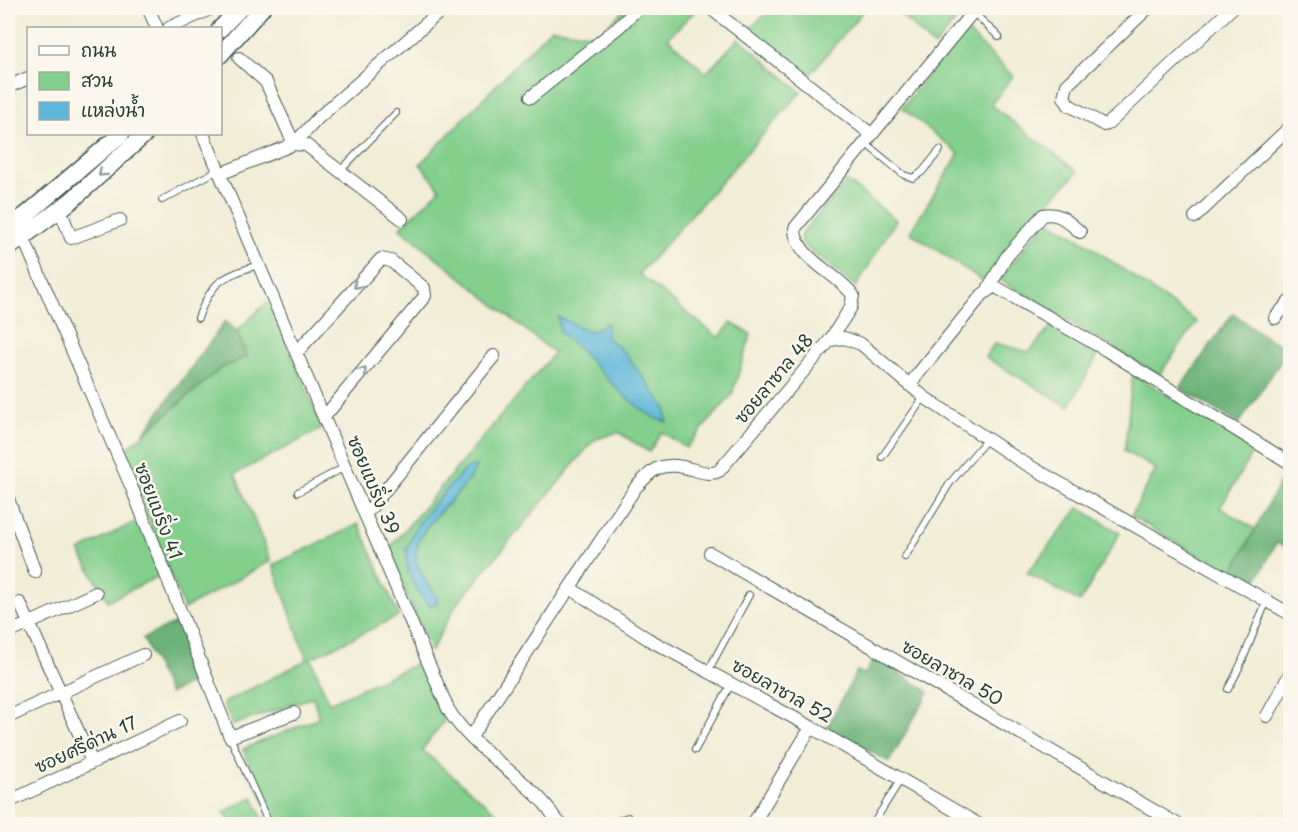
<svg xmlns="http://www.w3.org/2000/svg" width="1298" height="832" font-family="'Playpen Sans','Playpen Sans Thai',sans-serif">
	<rect width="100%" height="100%" fill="#fbf7ec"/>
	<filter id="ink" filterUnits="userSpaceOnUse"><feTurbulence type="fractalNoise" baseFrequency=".0167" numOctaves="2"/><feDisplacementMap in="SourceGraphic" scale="12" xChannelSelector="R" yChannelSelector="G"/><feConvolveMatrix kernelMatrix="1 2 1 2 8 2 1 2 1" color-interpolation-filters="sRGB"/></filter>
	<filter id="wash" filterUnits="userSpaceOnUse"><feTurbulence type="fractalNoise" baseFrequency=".008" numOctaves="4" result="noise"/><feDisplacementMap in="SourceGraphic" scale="24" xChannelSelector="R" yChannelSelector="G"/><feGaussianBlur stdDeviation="1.35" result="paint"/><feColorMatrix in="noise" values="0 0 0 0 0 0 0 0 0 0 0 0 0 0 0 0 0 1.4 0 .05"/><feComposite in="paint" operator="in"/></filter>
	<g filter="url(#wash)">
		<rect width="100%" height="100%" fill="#f2edd7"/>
		<path fill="#83cf8c" stroke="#518660" stroke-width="1.5" fill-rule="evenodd" d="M626 8H695L697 9 668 38 706 73 739 38 801 92 639 274 719 338 731 323 751 334 732 395 686 448 662 432 649 452 618 432 594 440 456 605 431 651 387 551 554 353 400 228 440 189 420 164 551 28 597 35ZM558 318 591 332 607 323V338L624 352 665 407 667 422 560 332ZM475 466C467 498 413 522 416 560 417 571 431 587 437 597L405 550Z
			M772 8H866L807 78 748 30Z
			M894 8H943L956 20 934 47Z
			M965 29 1013 76 991 105 1078 172 1056 194 983 281 910 232 959 154 902 108Z
			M847 181 896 220 856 287 802 244 800 235Z
			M1051 222 1080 239 1197 322 1159 375 1000 280 1042 225Z
			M267 302 287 340 322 429 235 474 271 561 184 609 123 452 221 368 247 357 237 331Z
			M1052 326 1099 353 1069 407 985 357 995 343 1029 352Z
			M1133 374 1255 448 1220 508 1255 529 1231 575 1131 516 1156 469 1124 451C1129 425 1128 400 1133 374Z
			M1079 508 1120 533 1080 602 1027 573Z
			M140 519 161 575 108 601 79 551Z
			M359 524 399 616 311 658 329 703 422 661 444 721 422 750 510 824H273L243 749 319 718 313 697 233 725 223 703 307 660 273 565Z
			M253 797 265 824H230L224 812Z"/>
		<path fill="#6ab278" stroke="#447856" stroke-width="1.5" d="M1233 313 1267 338 1289 349 1239 424 1180 388Z
			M225 321 237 331 247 357 221 368 143 434Z
			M1285 472 1290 475V549L1277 542 1252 589 1231 575Z
			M178 622 200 679 169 694 143 638Z
			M875 657 929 692 889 762 827 727 857 671 865 674Z"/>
		<path fill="#5db7da" stroke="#3e7a87" stroke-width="1.5" d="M558 317 591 332 607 323V338L624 352 665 407 667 422C632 414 590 356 560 332Z
			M476 465C467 497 413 521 416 559 417 571 431 587 437 597V603L430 606C376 550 427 514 464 470Z"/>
	</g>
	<g filter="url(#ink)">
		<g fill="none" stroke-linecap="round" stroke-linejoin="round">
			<defs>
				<path id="lane" d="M973 12 999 37
					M865 143 904 175 913 178 922 172 940 150
					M341 170 396 113
					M162 200 218 170
					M198 318C212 281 221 277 258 265
					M882 457 924 397
					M298 492 345 467
					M905 557 950 483 987 439
					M708 671 749 595
					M1228 689C1245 661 1253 630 1267 601
					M230 737 269 824
					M695 750 731 684
					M608 824 628 817
					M873 824 901 779"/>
				<path id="street" d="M148 8 157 28
					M710 8 871 134
					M1148 8 1067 85 1064 97 1069 105 1104 125 1108 124 1232 8
					M169 28 212 8
					M239 58 266 82 294 144 318 118 444 8
					M8 87 28 78
					M531 97 620 26 638 8
					M203 134 448 709C471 748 515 770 544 803 551 810 553 818 561 824
					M220 174 294 144 306 145 402 219
					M60 209 71 238 120 220
					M1195 217 1290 127
					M23 237 131 486 230 737 294 713
					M989 287 1007 256 1043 215C1059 211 1068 222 1080 232
					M1275 318 1290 301
					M830 340 851 307 853 295C837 273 794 257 795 228L976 8
					M297 352 381 259 391 261 424 288 425 296 325 416
					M909 385 982 295 994 286 1106 350 1290 463
					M8 499 35 572
					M365 515 494 356
					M710 553 1177 824
					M570 588 648 639 811 727 978 824
					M20 603 92 762
					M8 633 96 593
					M1267 716 1290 674
					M8 717 143 655
					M471 737 636 487C643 481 650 471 658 468 682 459 703 479 719 471L830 340 844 338 861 344 924 397 1019 460 1290 614
					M8 802 180 721
					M753 824 811 727"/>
				<path id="secondary" d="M220 29 240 8
					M220 55 262 8
					M8 228 26 215 121 134
					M8 248 71 201 145 134"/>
			</defs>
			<use href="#lane" stroke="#3f574c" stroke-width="8"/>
			<use href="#street" stroke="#3f574c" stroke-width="14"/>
			<use href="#secondary" stroke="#3f574c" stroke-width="19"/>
			<use href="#lane" stroke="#fff" stroke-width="6"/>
			<use href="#street" stroke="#fff" stroke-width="12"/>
			<use href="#secondary" stroke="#fff" stroke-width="16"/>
		</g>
		<defs><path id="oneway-chevron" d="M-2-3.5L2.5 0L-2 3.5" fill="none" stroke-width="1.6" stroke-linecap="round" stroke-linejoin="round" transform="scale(1.5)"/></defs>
		<g stroke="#8f9e9a">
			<use href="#oneway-chevron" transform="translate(102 173) rotate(138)"/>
			<use href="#oneway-chevron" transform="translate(357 285) rotate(132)"/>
			<use href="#oneway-chevron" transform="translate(363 371) rotate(-50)"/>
		</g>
	</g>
	<g text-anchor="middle" stroke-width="5" stroke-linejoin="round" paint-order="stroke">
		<g font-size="18" fill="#1f3d34" stroke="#fbf7ec">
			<text transform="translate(774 379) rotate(-50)" y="6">ซอยลาซาล 48</text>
			<text transform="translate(373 485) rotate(67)" y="6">ซอยแบริ่ง 39</text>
			<text transform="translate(158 511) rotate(69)" y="6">ซอยแบริ่ง 41</text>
			<text transform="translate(952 673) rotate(30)" y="6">ซอยลาซาล 50</text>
			<text transform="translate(782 691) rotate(29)" y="6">ซอยลาซาล 52</text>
			<text transform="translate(86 745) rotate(-25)" y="6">ซอยศรีด่าน 17</text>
		</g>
	</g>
	<rect width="1298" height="832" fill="none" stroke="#fbf7ec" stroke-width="30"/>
	<rect x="27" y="27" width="195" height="108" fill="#fbf7ec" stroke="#a3ada2" stroke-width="1.5"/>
	<rect x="39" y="46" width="30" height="9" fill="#ffffff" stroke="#a3ada2" stroke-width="1.5"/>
	<text x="81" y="57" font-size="18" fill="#1f3d34">ถนน</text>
	<rect x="39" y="72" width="30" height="18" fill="#83cf8c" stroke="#a3ada2" stroke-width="1.5"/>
	<text x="81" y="87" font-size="18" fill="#1f3d34">สวน</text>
	<rect x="39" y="102" width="30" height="18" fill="#5db7da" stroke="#a3ada2" stroke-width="1.5"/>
	<text x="81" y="117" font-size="18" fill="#1f3d34">แหล่งน้ำ</text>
</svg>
